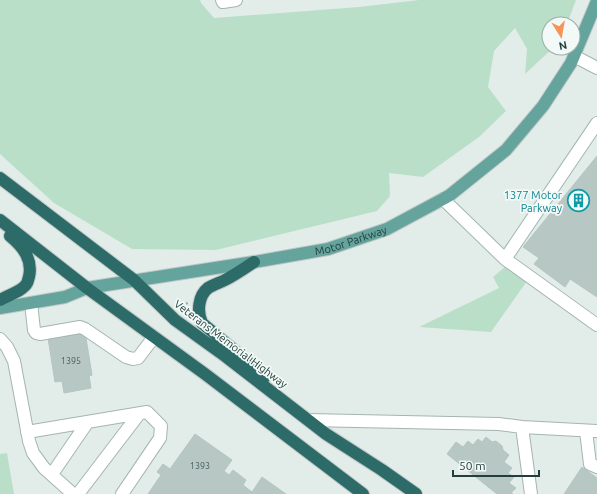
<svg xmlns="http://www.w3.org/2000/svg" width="597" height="494" font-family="Ubuntu,sans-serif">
	<rect width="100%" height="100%" fill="#e2ede9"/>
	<path fill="#badfc9" d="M0 0H200L201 3 214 18 359 7 419 0H576L567 24H549V48H553L525 74 527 49 515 28 494 51 488 87 506 111 479 137 423 177 389 173 390 196 377 211 216 250 132 249 54 203 0 154Z
		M506 266 527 281 491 332 419 327 499 288 493 277Z
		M7 453 14 494H0V454Z"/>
	<path fill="#b7c7c3" stroke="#b4c6c1" d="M597 156V297L570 279 565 287 534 264 539 258 523 247Z
		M85 332 92 375 89 376 91 388 64 393 62 381 55 382 48 338Z
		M195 434 232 460 224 471 229 475 233 470 246 480 243 485 252 492 262 477 286 494H148L161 475 157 472 163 464 170 469Z
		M486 437 492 442 496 441 502 446 503 450 509 455 504 462 512 468 508 473 514 477 509 483 516 488 511 493 513 494H497L447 454 456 442 463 447 468 441 473 445 478 439 482 442Z
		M582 467 597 478V494H564Z"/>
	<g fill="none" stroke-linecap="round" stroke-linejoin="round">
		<defs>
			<path id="minor" d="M222 0 223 2 236 0
				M574 56 597 68
				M443 199 505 259 597 325
				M505 259 597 123
				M31 303 34 330 36 333 40 334 80 327 85 329 126 357 133 359 138 358 154 337
				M0 339 7 347 14 361 29 441 33 453 44 468 73 494
				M308 420 499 424 522 427 597 431
				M522 427 531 494
				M586 431 590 464 597 467
				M27 432 147 412 161 426 160 438 122 494
				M52 474 87 423
				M78 494 139 414"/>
			<g id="major">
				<path id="s1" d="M0 308 65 297 87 288 254 262 328 249 387 229 443 199 450 195 506 150 543 106 571 63 597 1"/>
			</g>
			<path id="highway" d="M0 178 134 280 175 320 225 356 326 434 382 470 416 494
				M0 220 87 288 205 374 363 494
				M254 262C245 268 235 275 225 280 219 283 213 285 208 288 198 296 197 312 202 323L247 361 264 378
				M0 300C7 296 24 290 27 283 28 282 28 279 29 277 33 259 23 247 10 236"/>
		</defs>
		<use href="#minor" stroke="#a4b5b1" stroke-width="14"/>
		<use href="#major" stroke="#c1c9c8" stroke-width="14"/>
		<use href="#highway" stroke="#c1c9c8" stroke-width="14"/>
		<path stroke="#81b1a9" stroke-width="2" stroke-dasharray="2 3" stroke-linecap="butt" d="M176 305 189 303"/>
		<use href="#minor" stroke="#fff" stroke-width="12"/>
		<use href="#major" stroke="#64a49d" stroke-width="12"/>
		<use href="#highway" stroke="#2c6b68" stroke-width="12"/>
	</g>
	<defs>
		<symbol id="building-ring" viewBox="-11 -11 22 22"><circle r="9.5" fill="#f2f9f6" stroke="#0f9aa8" stroke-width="1.5"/><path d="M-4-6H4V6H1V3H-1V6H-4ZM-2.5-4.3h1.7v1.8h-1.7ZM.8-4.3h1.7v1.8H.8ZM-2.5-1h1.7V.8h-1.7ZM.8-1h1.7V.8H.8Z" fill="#0f9aa8"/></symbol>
	</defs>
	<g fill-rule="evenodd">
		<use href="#building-ring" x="566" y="188" width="25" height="25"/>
	</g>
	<g text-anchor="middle" stroke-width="3.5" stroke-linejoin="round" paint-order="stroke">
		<g font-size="9" fill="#46605d">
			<text x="71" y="364">1395</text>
			<text x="200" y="469">1393</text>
		</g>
		<g font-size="11" fill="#0d838f" stroke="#f2f9f6" text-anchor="end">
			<text x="562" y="199">1377 Motor<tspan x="562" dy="13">Parkway</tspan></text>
		</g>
		<g font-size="11" fill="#213e3b" stroke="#f2f9f6">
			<text dy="4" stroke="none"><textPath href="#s1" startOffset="358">Motor Parkway</textPath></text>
			<text transform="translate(231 344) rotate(37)" y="4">Veterans Memorial Highway</text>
		</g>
	</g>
	<g transform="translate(561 36) rotate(169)"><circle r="19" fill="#f2f9f6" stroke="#9eaeab"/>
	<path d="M0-3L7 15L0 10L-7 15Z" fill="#f79555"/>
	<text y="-6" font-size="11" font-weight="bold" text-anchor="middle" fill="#213e3b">N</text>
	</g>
	<path d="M453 470v6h86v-6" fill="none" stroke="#213e3b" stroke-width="2"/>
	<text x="459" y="470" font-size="12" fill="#213e3b" stroke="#f2f9f6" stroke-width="3" paint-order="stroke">50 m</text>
</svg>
